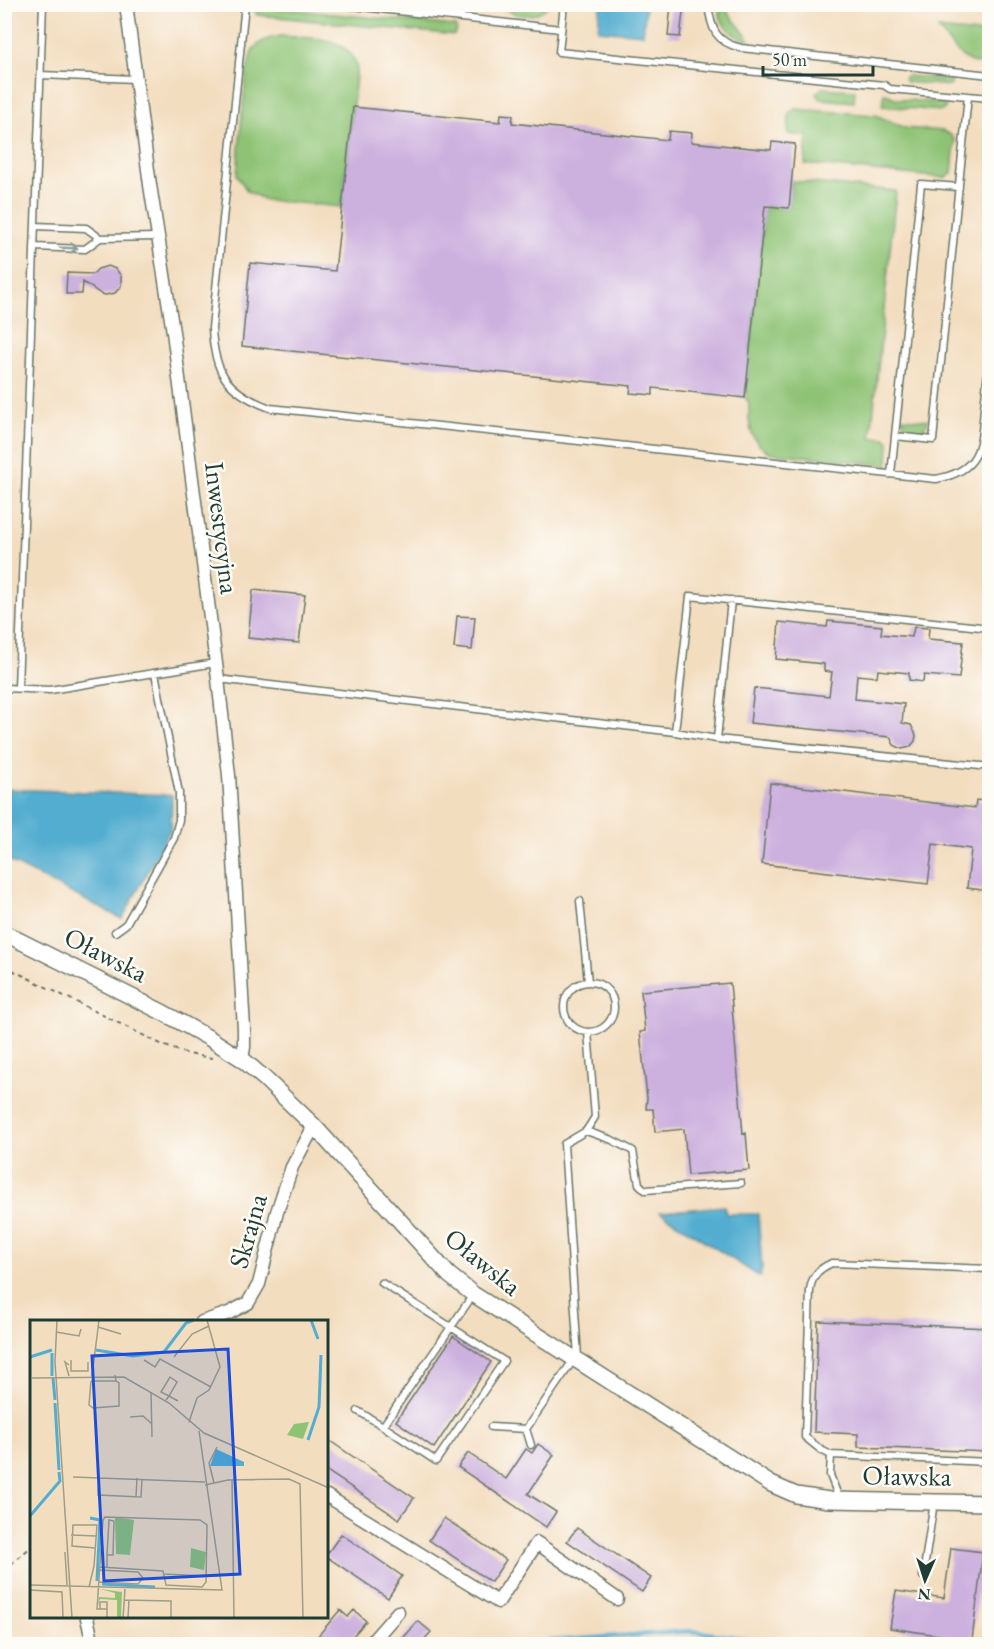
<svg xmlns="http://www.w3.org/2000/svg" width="994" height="1649" font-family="'EB Garamond',serif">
	<rect width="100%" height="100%" fill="#fdfcf7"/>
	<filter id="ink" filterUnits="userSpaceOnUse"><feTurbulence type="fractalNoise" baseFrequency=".0167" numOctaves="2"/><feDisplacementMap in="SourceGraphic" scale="12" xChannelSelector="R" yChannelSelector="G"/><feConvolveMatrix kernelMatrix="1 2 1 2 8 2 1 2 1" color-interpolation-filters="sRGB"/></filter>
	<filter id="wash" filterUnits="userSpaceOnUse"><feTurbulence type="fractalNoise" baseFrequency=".008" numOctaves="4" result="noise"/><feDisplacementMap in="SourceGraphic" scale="24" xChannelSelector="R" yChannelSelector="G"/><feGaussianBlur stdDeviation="1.35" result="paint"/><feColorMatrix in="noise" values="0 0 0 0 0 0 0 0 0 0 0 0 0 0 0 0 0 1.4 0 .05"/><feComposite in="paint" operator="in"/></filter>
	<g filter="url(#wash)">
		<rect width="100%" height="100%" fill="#f3ddbf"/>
		<path fill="#8ec375" stroke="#568054" stroke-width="1.5" d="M500 5H549C535 20 514 18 500 5Z
			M719 5H732L726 10 750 40C731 38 718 23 719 5Z
			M258 6 455 26 457 30 454 35 257 15 255 11Z
			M938 29 989 34V64C965 68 952 46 938 29Z
			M281 36C310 39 345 33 357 66L342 207 265 200 247 191 237 175C239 153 244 64 253 50 260 40 270 38 281 36Z
			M906 76 950 80 952 83 950 86 906 82 904 79Z
			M822 88 855 90 854 102 821 99 816 93Z
			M884 93 897 99 943 103 946 107 942 111 882 106Z
			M795 109 876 115 905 128 943 131 951 135 955 141 952 173 945 178 805 164 807 136 788 134 789 113Z
			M792 181 896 191 871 437 886 438 889 442 888 465 771 453C749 443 748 424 749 402L745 398 765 206 789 208Z
			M902 418 928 420C925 431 915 435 906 429Z"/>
		<path fill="#52add0" stroke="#387582" stroke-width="1.5" d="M600 5H646L643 34 598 30Z
			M4 789 172 795 171 828 122 919 5 859Z
			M724 1206 726 1214H758L762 1268 760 1277 660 1212Z"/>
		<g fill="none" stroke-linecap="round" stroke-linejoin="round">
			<path stroke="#52add0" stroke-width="4.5" d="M512 1644 692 1631 783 1644"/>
		</g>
		<g id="blocks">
			<path fill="#ccb0de" d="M671 4H684L680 37 668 36Z
				M353 107 500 122 501 114 513 115 512 123 668 140 669 131 692 133 691 142 771 150 772 142 795 144 789 208 765 206 745 398 653 388V395L630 393 631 386 242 346 250 263 335 271Z
				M108 266 116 269 121 276V286L115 293 106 295 101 294 83 282 82 294H66L67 273 93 274 98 269Z
				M253 590 305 595 299 643 248 638Z
				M457 616 475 617 472 650 454 648Z
				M828 621 882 626 881 634 912 637 914 627 929 628 928 639 963 642 959 678 924 675 923 682 909 680V673L878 670 877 677 857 675 855 699 904 704 902 723 911 725 916 735 915 741 910 747 902 749 894 745 890 737 750 723 754 688 829 696 832 672 824 671V664L776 659 779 622 827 627Z
				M770 783 975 808 976 800 990 802V891L967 888 971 849 933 844 928 884 762 864Z
				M730 983 743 1134 746 1133 749 1170 688 1175 684 1129 655 1132 653 1109H646L647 1098 640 1032 645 1031 641 991Z
				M818 1321 990 1328V1452L858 1447V1434L814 1432Z
				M453 1336 491 1362 434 1448 396 1421Z
				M327 1439 414 1498 399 1519 327 1471Z
				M538 1444 554 1455 528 1494 556 1512 546 1527 458 1467 468 1453 506 1479 526 1449 532 1453Z
				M444 1518 506 1560 491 1582 429 1540Z
				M577 1528 651 1578 642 1592 567 1541Z
				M341 1534 402 1576 388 1598 327 1557V1554Z
				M951 1548 983 1552 972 1640 890 1628 896 1591 944 1598Z
				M340 1610 348 1617 354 1610 366 1621 346 1644H311Z
				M418 1621 431 1632 420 1644H398Z"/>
		</g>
	</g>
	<g filter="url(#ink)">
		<use href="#blocks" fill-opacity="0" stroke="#697565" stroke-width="1.5"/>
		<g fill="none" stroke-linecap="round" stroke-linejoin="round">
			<defs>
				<path id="service" d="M245 4 212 328C214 373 227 392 270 408L936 479C981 471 981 446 984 408 986 389 988 371 990 352
					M335 4 561 29
					M564 4 559 52 884 85 890 89 990 98
					M708 4C711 30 716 42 741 48L990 75
					M41 75 135 79
					M959 187 921 184 895 436 933 440 968 96
					M35 226 86 228 100 238
					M34 247 85 249 100 238 158 237
					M891 474 895 436
					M218 679 675 732 717 739 990 767
					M4 688 50 690 215 663
					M18 688 43 4
					M675 732 690 596 990 628
					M717 739 731 600
					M580 901 588 982
					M115 932 126 924 174 838 179 820V793L155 673
					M564 1007a25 25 0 1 1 50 0a25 25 0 1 1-50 0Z
					M586 1131 612 1140 633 1151 639 1184 645 1190 741 1183
					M382 1283 504 1361 436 1461 383 1426 473 1295
					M578 1357 564 1144 586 1131 595 1117 588 1032
					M358 1411 383 1426
					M491 1427 526 1429 574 1359
					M526 1429 531 1445
					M831 1455 821 1450 805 1437 810 1290C812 1276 818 1269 832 1263L990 1269
					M837 1499V1493L830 1475 831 1455 990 1462
					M923 1576 934 1502"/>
				<path id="minor" d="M126 4 150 185 173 332 218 679 229 775 244 1029V1047L242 1059
					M202 1322 229 1313 248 1303 259 1284 277 1212 292 1167 314 1126
					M327 1496 498 1602 537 1543 617 1599
					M87 1618 93 1644
					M370 1644 398 1612
					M989 1644 990 1643"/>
				<path id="tertiary" d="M4 933 164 1013 209 1038 242 1059 265 1079 314 1126 449 1275 473 1294 771 1484 796 1495 829 1500 990 1503"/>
			</defs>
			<use href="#service" stroke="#697565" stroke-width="9"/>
			<use href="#minor" stroke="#697565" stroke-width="15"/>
			<use href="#tertiary" stroke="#697565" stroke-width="18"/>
			<path stroke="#697565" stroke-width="2" stroke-dasharray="4.5 4.5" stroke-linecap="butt" d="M4 966 165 1046 188 1054 212 1058
				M4 1570 32 1546"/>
			<use href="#service" stroke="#fff" stroke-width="6"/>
			<use href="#minor" stroke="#fff" stroke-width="12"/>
			<use href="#tertiary" stroke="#fff" stroke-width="15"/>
		</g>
		<defs><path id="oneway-shaft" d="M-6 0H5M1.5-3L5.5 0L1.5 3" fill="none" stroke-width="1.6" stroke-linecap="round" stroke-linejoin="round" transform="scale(1.5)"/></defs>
		<use stroke="#8f9e9a" href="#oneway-shaft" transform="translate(69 248) rotate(2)"/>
	</g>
	<g text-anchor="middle" stroke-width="5" stroke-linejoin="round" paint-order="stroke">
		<g font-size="27" fill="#1f3d34" stroke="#fdfcf7">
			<text transform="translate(222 528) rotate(83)" y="9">Inwestycyjna</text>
			<text transform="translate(106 955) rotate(27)" y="9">Oławska</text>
			<text transform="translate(248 1231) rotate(-74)" y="9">Skrajna</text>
			<text transform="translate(483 1262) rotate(39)" y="9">Oławska</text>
			<text transform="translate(907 1476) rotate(1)" y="9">Oławska</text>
		</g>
	</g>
	<g transform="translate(30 1320)">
		<rect width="298" height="298" fill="#f3ddbf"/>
		<path d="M279 102 273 119 257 115 264 104ZM85 197 104 200 100 235 86 234ZM161 228 176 232 174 250 160 247ZM70 269 92 272 91 298H87V280L70 279 68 286 69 277 85 278V273Z" fill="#8ec375"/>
		<path d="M186 129 214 142V146H180Z" fill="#52add0"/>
		<path fill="none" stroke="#52add0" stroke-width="3" d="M281 0 288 19M66 30 103 36 134 32 156 3 164 0M22 33V56M0 37 22 30M23 58 25 80M25 83 29 150M278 120 289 87 291 35M0 196 30 161 29 152M60 198 70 200 67 261M72 264 125 267"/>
		<path fill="none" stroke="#9e9d87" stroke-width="1.5" d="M27 0 25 42 42 298M68 7 91 14M26 12 49 16 51 9M144 37 162 14 179 6M41 40V51H58V42M114 40 125 47 130 39 181 67M39 45 35 42 39 56M62 56 69 0M2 58 94 57 139 83 174 113 299 168M61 61 59 85 63 88 89 86V63L86 61M61 61H86L85 55M121 72 122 117M136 80 139 76 147 62 140 57 131 72 139 76 148 81M100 97 113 96 122 104M159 102 167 78 179 70 190 47 177 0M69 156 68 175 111 177 112 159M43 157 175 162M202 160 204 298M184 163 179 143 187 127M175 165 198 160 259 159 270 164 273 298M106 177 107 158M41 215 66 216M35 232 37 265M70 247 133 251 136 265 172 267 176 262 177 205 170 200 75 197 73 200 67 289H77V298M77 247V235L79 200 84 201 83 235H77M133 254 176 256M69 262 108 264 113 258 108 252 70 250M0 265 192 270 169 111M59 267 64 246 67 205H43L42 226 65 228M0 270 32 272 33 298M94 280 141 281V298M70 289V282H77V289M93 298 95 269M98 298 99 280"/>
		<path fill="#1d4ed8" fill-opacity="0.15" stroke="#1d4ed8" stroke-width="3" d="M198 29 210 254 74 261 62 36Z"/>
		<rect width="298" height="298" fill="none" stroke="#1f3d34" stroke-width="3"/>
	</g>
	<rect width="994" height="1649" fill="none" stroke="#fdfcf7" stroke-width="24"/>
	<g transform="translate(925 1580) rotate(183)" stroke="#fdfcf7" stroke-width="4.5" paint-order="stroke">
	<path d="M0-4.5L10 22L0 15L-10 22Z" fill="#1f3d34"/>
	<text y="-9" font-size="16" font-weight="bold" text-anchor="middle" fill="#1f3d34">N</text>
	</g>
	<path d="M763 66v9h110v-9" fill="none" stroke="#1f3d34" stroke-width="3"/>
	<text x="772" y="66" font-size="18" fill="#1f3d34" stroke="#fdfcf7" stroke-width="4.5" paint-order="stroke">50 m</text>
</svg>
